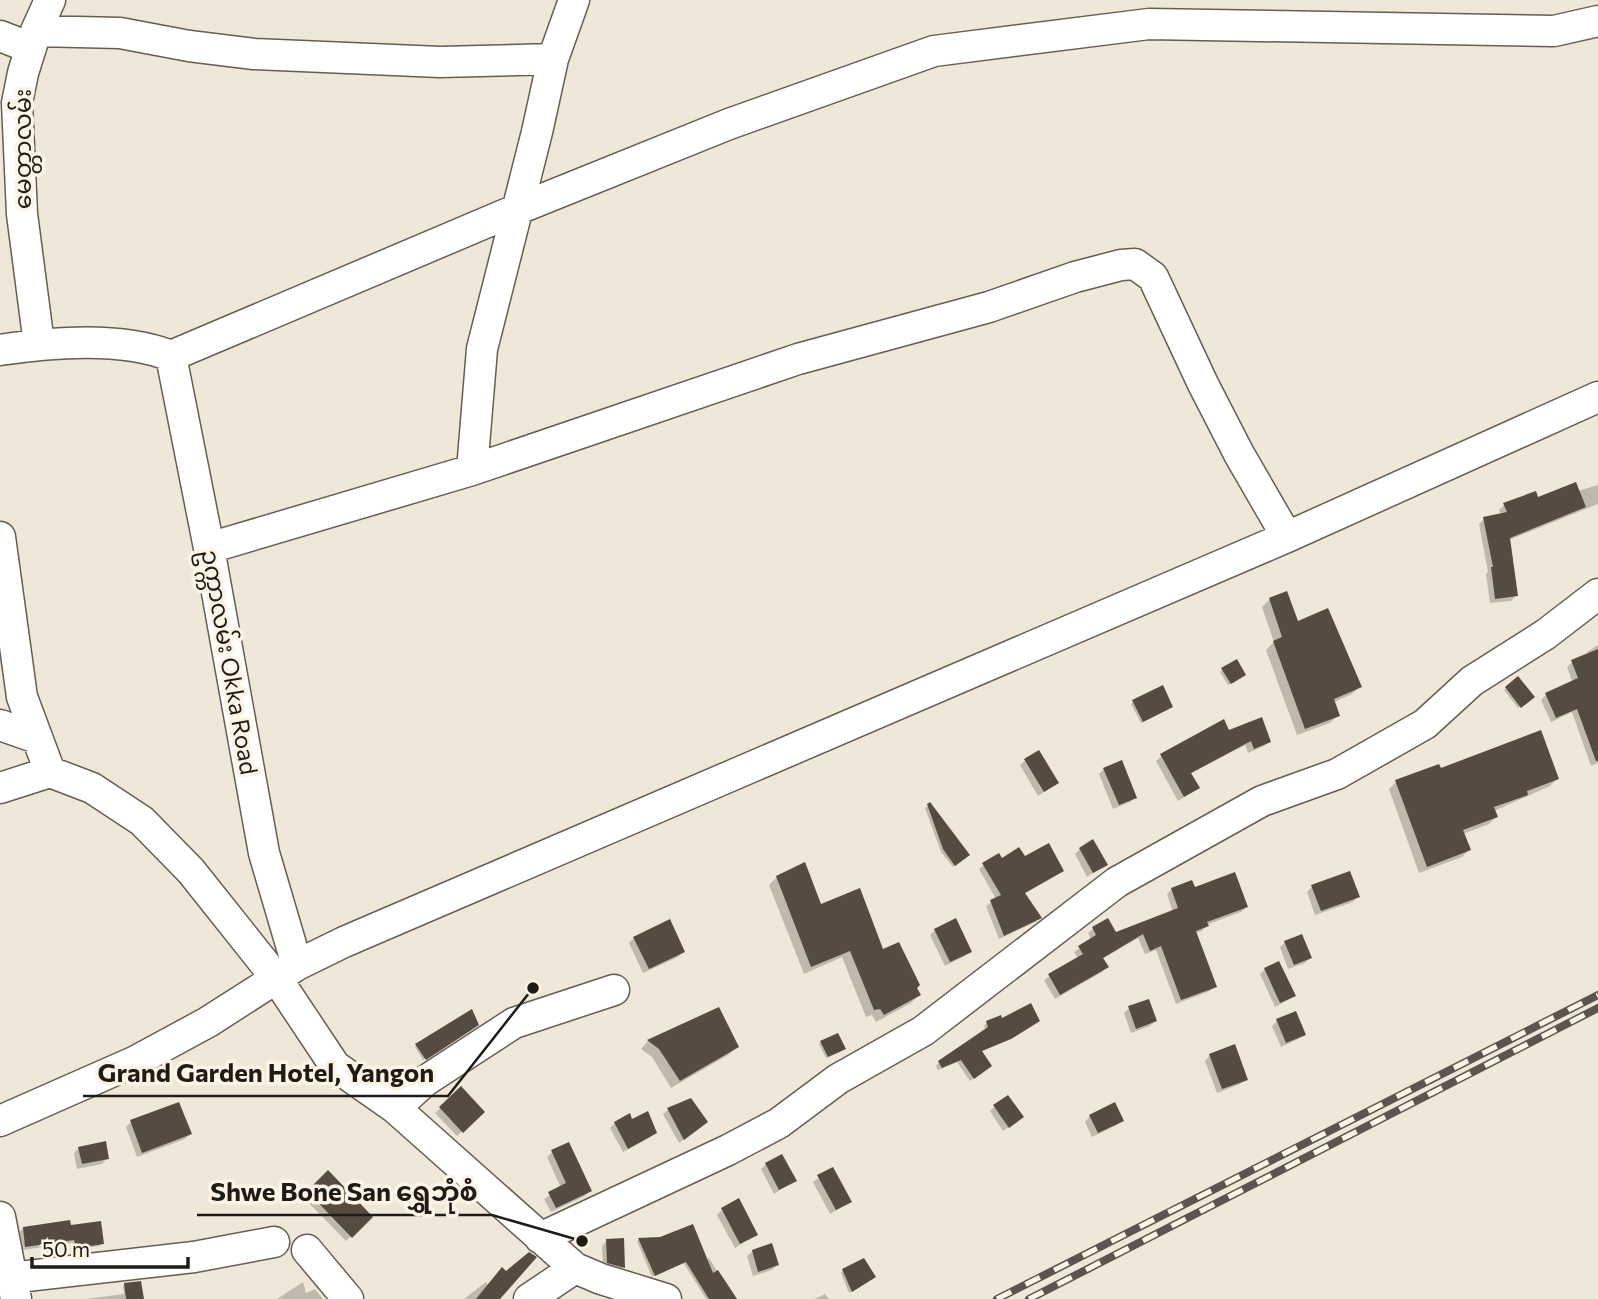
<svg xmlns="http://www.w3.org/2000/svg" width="1598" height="1299" font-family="Commissioner,'Noto Sans Myanmar',sans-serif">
	<rect width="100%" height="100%" fill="#efe7d8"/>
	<path fill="#0003" d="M1598 485V504L1509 540 1516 595 1511 601 1490 603 1486 574 1488 572 1479 524 1484 519 1501 515 1499 510 1504 505 1578 491Z
		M1286 593 1297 624 1360 686 1352 694 1334 702 1338 715 1330 723 1297 735 1266 650 1274 642 1262 607 1269 600Z
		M1598 645V763L1591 766 1572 712 1551 722 1541 700 1546 695 1573 683 1567 667 1572 662 1588 655 1587 652Z
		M1222 670 1242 677 1228 685 1220 672Z
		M1518 679 1533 697 1518 708 1504 690Z
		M1133 702 1169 709 1141 723 1131 704Z
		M1229 732 1269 741 1264 746 1248 753 1245 745 1190 774 1198 788 1178 801 1156 761 1162 756Z
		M1026 760 1057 783 1038 796 1020 765Z
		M1104 769 1135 797 1130 802 1113 809 1099 774Z
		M1440 770 1557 779 1550 786 1494 811 1496 817 1489 824 1463 834 1469 850 1462 857 1419 873 1389 789 1396 782Z
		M928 806 968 855 953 867 941 852 925 808Z
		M1080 849 1106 864 1087 877 1075 854Z
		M1024 859 1062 871 1024 894 1039 918 1035 922 999 939 986 906 996 899 979 869 984 865 1001 860Z
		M777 877 882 951 919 995 911 1003 876 1022 872 1015 866 1017 842 957 804 974 769 885Z
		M1312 887 1358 896 1353 902 1315 915 1307 892Z
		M1172 889H1194L1246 907 1241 912 1206 925 1202 931 1195 933 1215 986 1210 991 1176 1004 1156 950 1145 954 1138 938 1102 959 1107 967 1102 972 1055 999 1044 980 1078 958 1074 952 1091 940 1088 933 1093 929 1107 920 1115 934 1173 912 1167 894Z
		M955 920 970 951 965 956 945 966 930 935 935 930Z
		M634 938 683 951 678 957 643 973 629 943Z
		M1285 942 1310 958 1305 963 1288 969 1280 947Z
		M1265 969 1293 995 1288 1000 1275 1007 1260 974Z
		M1129 1008 1155 1021 1150 1026 1131 1033 1124 1013Z
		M718 1010 736 1047 728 1055 671 1088 652 1057 641 1049 648 1041Z
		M1001 1020 1038 1021 980 1052 987 1069 970 1081 957 1062 938 1070 936 1066 939 1062 986 1031 984 1026 987 1022Z
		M1277 1021 1303 1034 1298 1039 1281 1047 1272 1026Z
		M475 1027 423 1060 415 1047 417 1045Z
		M821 1042 842 1051 826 1058 819 1044Z
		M1210 1055 1246 1079 1240 1084 1217 1093 1205 1061Z
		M461 1089 482 1112 457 1136 435 1113Z
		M691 1100 702 1126 679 1143 663 1114 668 1110Z
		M995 1106 1016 1122 1003 1131 990 1111Z
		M1090 1116 1122 1120 1117 1125 1092 1137 1085 1122Z
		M632 1121 655 1133 649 1138 623 1152 610 1128 615 1123Z
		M131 1122 190 1134 185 1139 137 1157 126 1127Z
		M79 1148 107 1158 102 1164 77 1169 74 1153Z
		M552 1152 590 1191 585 1196 551 1212 544 1199 561 1188 547 1157Z
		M766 1164 794 1180 774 1194 761 1169Z
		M832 1169 850 1202 830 1214 813 1182Z
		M328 1173 371 1217 346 1241 303 1197Z
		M722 1210 756 1234 735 1248 717 1215Z
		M69 1227 102 1243 99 1246 73 1250 72 1243 23 1250 20 1232 23 1228Z
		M607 1240 623 1267 618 1272 603 1267 602 1246Z
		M639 1240 705 1260 709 1258 735 1299H706L683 1262 652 1277 637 1241Z
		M753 1251 777 1265 772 1270 753 1276 747 1256Z
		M843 1271 872 1279 849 1293 841 1273Z
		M303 1282 306 1293 315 1289 323 1299H277Z
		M486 1282 498 1299H464Z
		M125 1284 142 1299H85L124 1294 123 1286Z
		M825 1294 829 1299H815Z"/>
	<path fill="#554b41" d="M1576 482 1586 507 1510 538 1518 596 1495 599 1491 567H1493L1483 517 1507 512 1503 503 1536 491 1538 497Z
		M1287 591 1298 621 1328 608 1362 687 1334 699 1340 716 1305 729 1273 641 1282 637 1269 598Z
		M1598 649V761H1596L1577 709 1556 718 1545 693 1578 678 1571 660Z
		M1237 659 1246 675 1231 684 1221 668Z
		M1518 676 1535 697 1521 708 1505 687Z
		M1163 685 1173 707 1143 722 1132 700Z
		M1262 717 1271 742 1254 749 1251 741 1191 773 1200 788 1184 797 1160 754 1224 719 1229 730Z
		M1541 730 1559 779 1527 791 1528 795 1494 807 1498 817 1463 830 1471 850 1427 867 1395 780 1439 764 1441 768Z
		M1039 750 1059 783 1044 792 1024 759Z
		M1122 760 1137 798 1119 805 1103 768Z
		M930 802 970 855 955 866 943 849 927 804Z
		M1093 839 1108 865 1093 873 1079 848Z
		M1049 843 1064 871 1025 893 1042 918 1004 936 990 900 1001 895 982 863 999 853 1002 858 1019 847 1025 856Z
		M805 862 821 904 860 888 883 949 899 942 920 985 917 988 921 995 884 1015 880 1009 874 1010 850 951 811 967 776 876Z
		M1350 871 1360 897 1321 911 1311 885Z
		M1235 872 1248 907 1207 922 1209 926 1196 931 1217 987 1181 1000 1161 946 1150 951 1143 934 1103 958 1109 967 1060 995 1048 974 1083 954 1078 946 1096 935 1092 927 1108 918 1116 932 1178 908 1171 888 1192 880 1195 887Z
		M956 918 972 952 950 962 934 929Z
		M670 919 685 952 649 969 633 937Z
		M1302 934 1312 958 1294 965 1284 941Z
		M1279 961 1296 996 1280 1003 1264 968Z
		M1149 999 1157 1021 1136 1029 1128 1006Z
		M1031 1003 1040 1021 1011 1039 982 1051 992 1066 974 1079 961 1060 942 1068 938 1061 988 1027 986 1021 1001 1015 1002 1018Z
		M719 1007 739 1047 680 1081 659 1049 647 1040Z
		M472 1009 479 1025 426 1060 415 1044Z
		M1296 1011 1306 1035 1286 1043 1276 1019Z
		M838 1033 846 1049 828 1057 820 1041Z
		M1235 1044 1248 1080 1222 1089 1209 1054Z
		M461 1086 485 1112 463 1133 439 1107Z
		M1008 1095 1024 1117 1009 1128 993 1105Z
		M691 1098 708 1122 684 1140 667 1108Z
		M179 1102 192 1134 142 1153 130 1120Z
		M1115 1102 1124 1121 1098 1133 1089 1115Z
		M648 1111 657 1133 628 1149 614 1122 630 1113 632 1119Z
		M106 1141 109 1159 82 1164 78 1147Z
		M569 1142 592 1191 556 1208 548 1192 566 1183 551 1150Z
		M782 1154 797 1181 779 1190 765 1163Z
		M833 1167 852 1202 836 1210 817 1175Z
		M328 1170 373 1217 352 1238 307 1191Z
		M739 1198 758 1235 740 1244 721 1208Z
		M70 1220 71 1225 101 1221 104 1244 76 1248 74 1240 25 1247 23 1227Z
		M693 1224 713 1273 718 1270 737 1299H709L686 1262 655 1276 638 1238 660 1237Z
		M624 1238 625 1268 607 1263 606 1239Z
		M772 1243 779 1265 758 1272 752 1250Z
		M529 1252 537 1257 500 1299H476L502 1267 506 1271Z
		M864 1258 876 1277 852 1292 842 1269Z
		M141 1281 144 1299H126L124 1283Z"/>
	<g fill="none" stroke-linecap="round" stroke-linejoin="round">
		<defs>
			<path id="minor" d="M36 31 120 33 189 46 254 54 440 62 553 59
				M0 36 31 48
				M39 344 22 214 17 103 23 73 36 31 50 0
				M0 350C53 342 121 336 171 356L518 209 729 124 934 51 1149 24 1554 31 1598 21
				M171 356 209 548 264 853 297 965
				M472 470 482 349 537 132 553 59 574 0
				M0 537 22 697 50 772
				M209 548 472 470 798 359 989 307 1075 277 1121 265 1135 264 1153 277 1203 384 1239 454 1287 537
				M0 725 37 738
				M0 788 50 772 92 788 142 821 191 871 277 979 335 1066 395 1108 575 1268 601 1279 666 1299
				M395 1108 425 1081 514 1023 614 990
				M0 1121 136 1061 208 1022 297 965 344 942 1287 537 1598 397
				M0 1217 16 1299
				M540 1238 728 1150 779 1123 838 1079 923 1031 1117 882 1262 801 1337 774 1425 724 1472 681 1546 634 1598 594
				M307 1250 348 1299
				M0 1279 194 1257 274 1242
				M529 1299 575 1268"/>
		</defs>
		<use href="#minor" stroke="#655e51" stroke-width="33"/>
		<use href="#minor" stroke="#fff" stroke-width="30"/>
		<defs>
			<path id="rail" d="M997 1299 1598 995
				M1029 1299 1598 1008"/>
		</defs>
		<use href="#rail" stroke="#5a554e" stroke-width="8"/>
		<use href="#rail" stroke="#fdf4e5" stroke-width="5" stroke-dasharray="16" stroke-linecap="butt"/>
	</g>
	<g text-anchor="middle" stroke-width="7" stroke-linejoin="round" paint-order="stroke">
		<g font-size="24" fill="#1f1c17" stroke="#fdf4e5">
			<text transform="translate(23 149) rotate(-90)" y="8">မေတ္တာလမ်း</text>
			<text transform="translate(229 662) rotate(80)" y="8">ဥက္ကာလမ်း Okka Road</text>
		</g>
	</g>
	<path fill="none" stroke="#1f1c17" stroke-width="2.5" d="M533 988L448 1096H83M582 1241L492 1215H197"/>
	<g fill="#1f1c17" stroke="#fdf4e5" stroke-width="2.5">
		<circle cx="533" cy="988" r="7"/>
		<circle cx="582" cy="1241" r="7"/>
	</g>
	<g font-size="26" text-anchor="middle" font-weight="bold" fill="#1f1c17" stroke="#fdf4e5" stroke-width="7" stroke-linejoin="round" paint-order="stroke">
		<text x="266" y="1082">Grand Garden Hotel, Yangon</text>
		<text x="344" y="1201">Shwe Bone San ရွှေဘုံစံ</text>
	</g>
	<path d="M32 1257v10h156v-10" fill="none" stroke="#1f1c17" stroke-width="3.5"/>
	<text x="42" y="1257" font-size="21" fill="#1f1c17" stroke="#fdf4e5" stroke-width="5" paint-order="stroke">50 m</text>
</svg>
